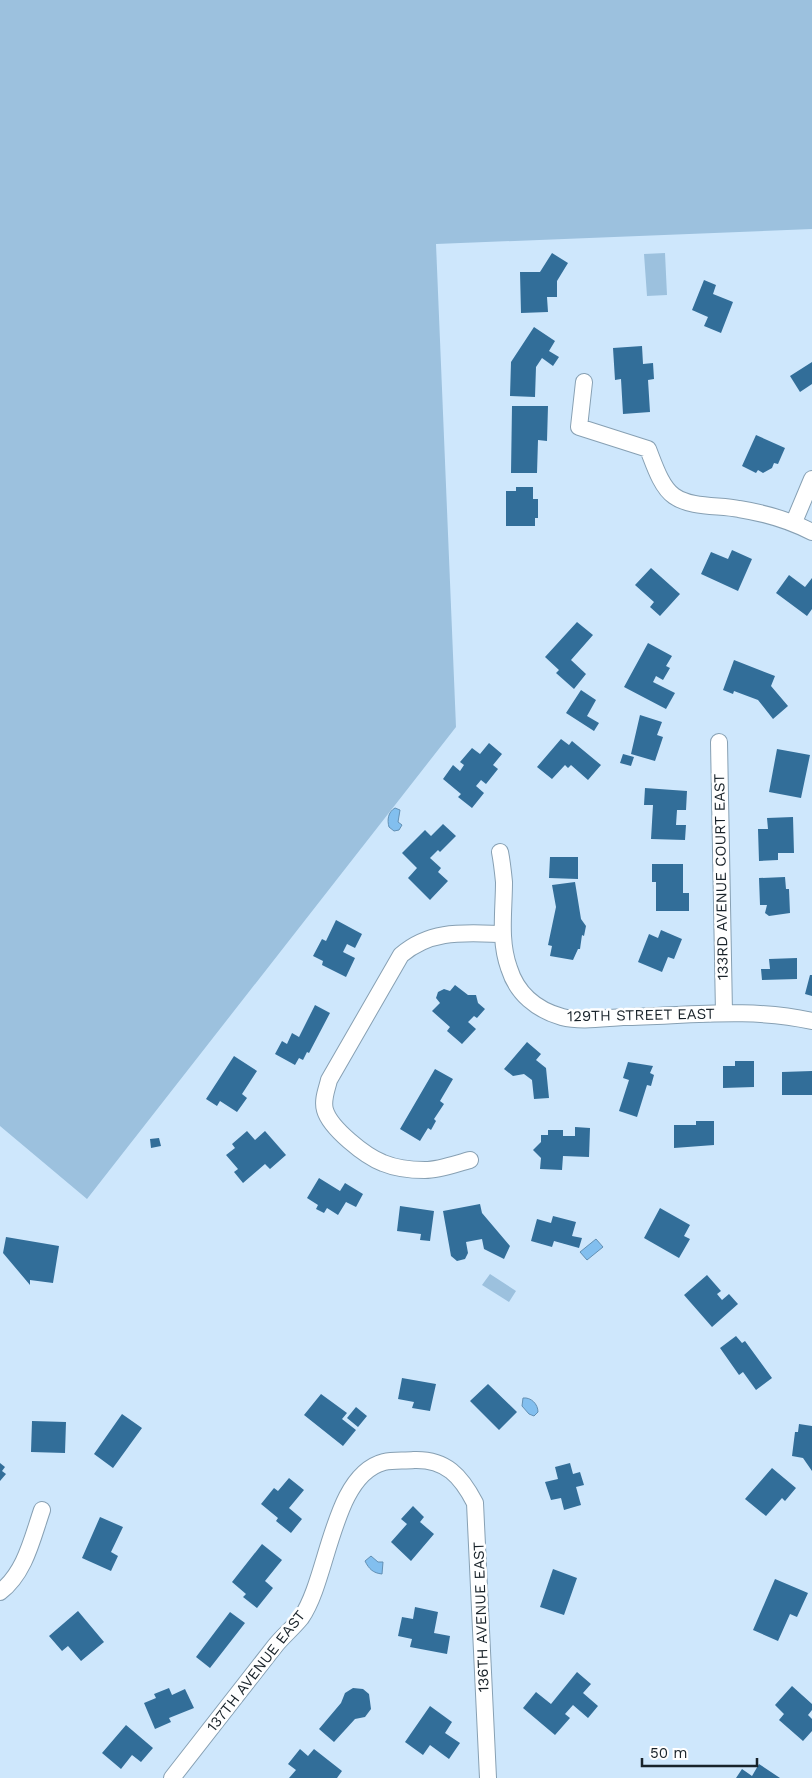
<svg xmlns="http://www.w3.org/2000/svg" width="812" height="1778" font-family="'Work Sans',sans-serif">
	<rect width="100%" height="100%" fill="#cee7fc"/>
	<path fill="#9cc1de" d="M0 0H812V229L436 244 456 727 87 1199 0 1126Z
		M665 253 667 295 647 296 644 254Z
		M490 1274 516 1291 509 1302 482 1285Z"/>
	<path fill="#82bfef" stroke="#6290b4" d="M395 808 400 810 398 822 402 825 399 830 394 831 389 827C387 820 388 812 395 808Z
		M596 1239 603 1247 587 1260 580 1252Z
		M523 1398C531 1397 538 1404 538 1412L534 1416 529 1414 522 1406Z
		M371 1556 378 1562H383L382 1574C373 1573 369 1569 365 1561Z"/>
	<path fill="#326e99" d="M552 253 568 263 557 281V297H547L548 312 521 313 520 272H540Z
		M704 280 716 285 713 294 733 302 721 333 704 326 708 317 692 310Z
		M534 327 555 341 549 351 559 357 553 366 542 358 536 367 535 397 510 396 511 362Z
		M642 346 643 364 653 363 654 379 648 380 650 412 623 414 621 379 615 380 613 348Z
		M812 362V384L800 392 790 376Z
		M512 406H548L547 441 538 440 537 473H511Z
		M756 435 785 448 778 464 774 463 772 468 763 473 758 470 756 473 742 466Z
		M516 487H533V499H538V518H535V526H506V491H516Z
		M732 550 752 559 738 591 701 574 711 552 728 559Z
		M651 568 680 594 660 616 650 607 654 602 635 585Z
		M789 575 805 587 812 578V609L807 616 776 593Z
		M577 622 593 635 571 660 586 674 574 689 556 673 559 670 545 657Z
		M648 643 672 656 666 666 670 668 663 680 656 676 653 682 675 693 666 709 624 687Z
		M734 660 775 676 771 686 788 706 773 719 758 700 734 691 733 694 723 690Z
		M581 690 596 700 587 716 599 723 594 731 566 713Z
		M640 715 662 722 657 735 663 737 655 761 631 754Z
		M561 739 569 745 572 741 601 765 588 780 571 765 568 768 565 765 552 779 537 767Z
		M489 743 502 754 493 765 498 769 486 784 481 780 476 786 484 793 472 808 458 797 461 794 443 779 453 765 460 771 464 765 460 762 472 748 480 754Z
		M777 749 810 755 801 798 769 792Z
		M623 754 634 757 631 766 620 763Z
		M645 788 687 791 686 810H677L676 825H686L685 840 651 839 653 805H644Z
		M793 817 794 853H778V860L759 861 758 829H768L767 818Z
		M443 824 456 836 440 852 438 850 430 858 441 868 438 872 448 881 430 900 408 878 417 868 402 853 425 830 431 836Z
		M550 857H578V879L549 878Z
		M652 864H683V893H689V911H656V882H652Z
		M785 877 786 889H789L790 913 769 916 765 913 767 905H760L759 878Z
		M575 882 581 919 586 926 584 936 582 935 580 949H578L573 960 550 956 552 946 548 945 556 907 552 885Z
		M336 920 362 934 355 948 347 944 343 952 355 958 346 977 322 965 323 961 313 956 322 939 326 941Z
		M661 930 682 939 674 959 668 957 662 972 638 962 649 934 658 938Z
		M797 958V979L762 980 761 969H770L769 959Z
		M810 975H812V996L805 994Z
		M455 985 468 995H476L478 1003 485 1009 477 1018 474 1016 468 1022 476 1029 462 1044 447 1031 450 1027 432 1011 440 1003 436 998 438 992 444 989 450 991Z
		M315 1005 330 1013 309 1053 307 1052 303 1060 299 1058 295 1065 275 1054 282 1041 287 1044 292 1033 299 1037Z
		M527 1042 541 1054 536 1060 546 1068 549 1098 534 1099 532 1080 524 1074 513 1076 504 1069Z
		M234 1056 257 1071 242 1094 247 1098 237 1112 220 1101 217 1106 206 1099Z
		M735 1061H754V1087L723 1088V1066H735Z
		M628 1062 653 1066 650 1073 654 1075 651 1086 647 1085 637 1117 619 1111 629 1080 623 1078Z
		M435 1069 453 1079 440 1101 444 1104 434 1119 436 1121 431 1130 428 1128 420 1141 400 1129Z
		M812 1071V1095H782V1072Z
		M696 1121H714V1145L674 1148V1125H696Z
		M575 1127 590 1128 589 1157 563 1156 562 1170 540 1169 541 1158 533 1150 541 1142V1135H548V1130H563V1136H575Z
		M247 1131 255 1140 265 1131 286 1155 270 1169 265 1164 243 1183 234 1172 238 1169 226 1155 235 1148 232 1144Z
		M159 1138 161 1146 151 1148 150 1139Z
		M319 1178 340 1191 345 1183 363 1194 356 1207 346 1202 338 1215 327 1208 324 1213 316 1209 318 1205 307 1198Z
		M480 1204 482 1213 510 1246 504 1259 484 1249 482 1239 466 1242 468 1253 465 1259 457 1261 451 1256 443 1211Z
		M400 1206 434 1211 430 1241 420 1240 421 1234 397 1231Z
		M660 1208 690 1225 684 1236 690 1239 679 1258 644 1238Z
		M553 1216 576 1222 572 1236 582 1238 579 1248 554 1241 552 1247 531 1241 537 1219 551 1223Z
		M6 1237 59 1246 53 1283 30 1280V1285L3 1253Z
		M707 1275 721 1291 717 1294 722 1300 729 1294 738 1304 712 1327 684 1295Z
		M736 1336 742 1343 745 1341 772 1378 756 1390 743 1372 739 1375 720 1348Z
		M402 1378 436 1384 430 1411 412 1408 414 1402 398 1399Z
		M488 1384 517 1412 499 1430 470 1401Z
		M321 1394 347 1413 342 1419 356 1430 343 1446 304 1415Z
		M356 1407 367 1416 358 1427 347 1418Z
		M122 1414 142 1428 113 1468 94 1454Z
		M32 1421 66 1422 65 1453 31 1452Z
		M799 1424 812 1426V1471L803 1458 792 1456 795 1432H798Z
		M0 1463 5 1467 2 1471 6 1474 0 1481Z
		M570 1463 573 1474 580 1472 584 1485 576 1487 581 1505 564 1510 561 1498 551 1500 545 1482 558 1479 555 1467Z
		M772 1468 796 1488 785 1501 782 1498 766 1516 745 1499Z
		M289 1478 304 1490 289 1508 302 1519 291 1533 276 1521 278 1518 261 1504 274 1488 278 1491Z
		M413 1506 424 1517 420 1522 434 1534 411 1561 391 1542 407 1524 401 1519Z
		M100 1517 123 1527 111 1552 118 1556 111 1571 82 1558Z
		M262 1544 282 1560 265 1581 273 1588 257 1608 243 1597 246 1594 232 1582Z
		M553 1569 577 1578 564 1615 540 1607Z
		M775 1579 808 1593 797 1617 790 1614 778 1641 753 1630Z
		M415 1607 438 1612 434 1633 450 1636 447 1654 410 1647 412 1639 398 1636 402 1617 413 1619Z
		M78 1611 104 1642 81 1661 68 1646 62 1651 49 1636Z
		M230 1612 245 1623 210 1668 196 1657Z
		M577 1672 591 1684 583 1693 598 1706 588 1718 573 1705 565 1714 570 1718 555 1735 523 1708 536 1692 551 1704Z
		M792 1686 812 1704V1710L808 1715 812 1719V1731L803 1741 779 1720 784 1714 775 1705Z
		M169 1688 172 1695 185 1689 194 1708 169 1718 171 1722 155 1729 144 1703 156 1698 154 1694Z
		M353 1688 363 1689 369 1694 371 1709 365 1717 355 1719 334 1742 319 1729 341 1703 345 1693Z
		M430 1706 452 1722 445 1733 460 1743 449 1759 430 1745 423 1755 405 1742Z
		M126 1725 153 1748 141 1762 132 1755 121 1769 102 1753Z
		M300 1749 308 1756 314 1749 342 1771 337 1778H289L296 1770 288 1764Z
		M759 1764 780 1778H736L742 1769 752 1776Z"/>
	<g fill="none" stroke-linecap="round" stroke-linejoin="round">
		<defs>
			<path id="minor" d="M584 382 579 427 648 449C654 464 661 487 674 496 691 508 719 505 739 509 764 513 789 520 812 532
				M794 522 812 479
				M719 742 724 1013
				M500 852C502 862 503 872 504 882 504 911 499 940 509 968 517 994 537 1010 562 1017 581 1022 604 1018 623 1017 686 1016 750 1007 812 1021
				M470 1160C455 1164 439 1170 425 1170 411 1170 395 1168 383 1163 365 1156 330 1128 325 1110 322 1100 327 1089 329 1080L401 955C431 929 465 933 502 934
				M0 1592C25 1573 32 1539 42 1510
				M172 1778C206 1734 241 1690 275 1646 283 1636 293 1628 301 1618 329 1578 332 1475 384 1462 393 1460 404 1461 414 1460 446 1459 461 1476 475 1503L488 1778"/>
		</defs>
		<use href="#minor" stroke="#87a0b3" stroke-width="18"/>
		<use href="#minor" stroke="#fff" stroke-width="16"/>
	</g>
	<g text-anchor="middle" stroke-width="5" stroke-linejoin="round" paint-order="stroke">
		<g font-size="15" fill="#19232a" stroke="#fff">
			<text transform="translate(721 877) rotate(-91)" y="5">133RD AVENUE COURT EAST</text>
			<text transform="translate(641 1015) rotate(-1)" y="5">129TH STREET EAST</text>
			<text transform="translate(481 1617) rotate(-92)" y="5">136TH AVENUE EAST</text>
			<text transform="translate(256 1671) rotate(-52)" y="5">137TH AVENUE EAST</text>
		</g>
	</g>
	<path d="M642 1758v8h115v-8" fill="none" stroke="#19232a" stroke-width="2.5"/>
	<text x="650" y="1758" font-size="15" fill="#19232a" stroke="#ffffff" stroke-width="4" paint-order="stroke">50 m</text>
</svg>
